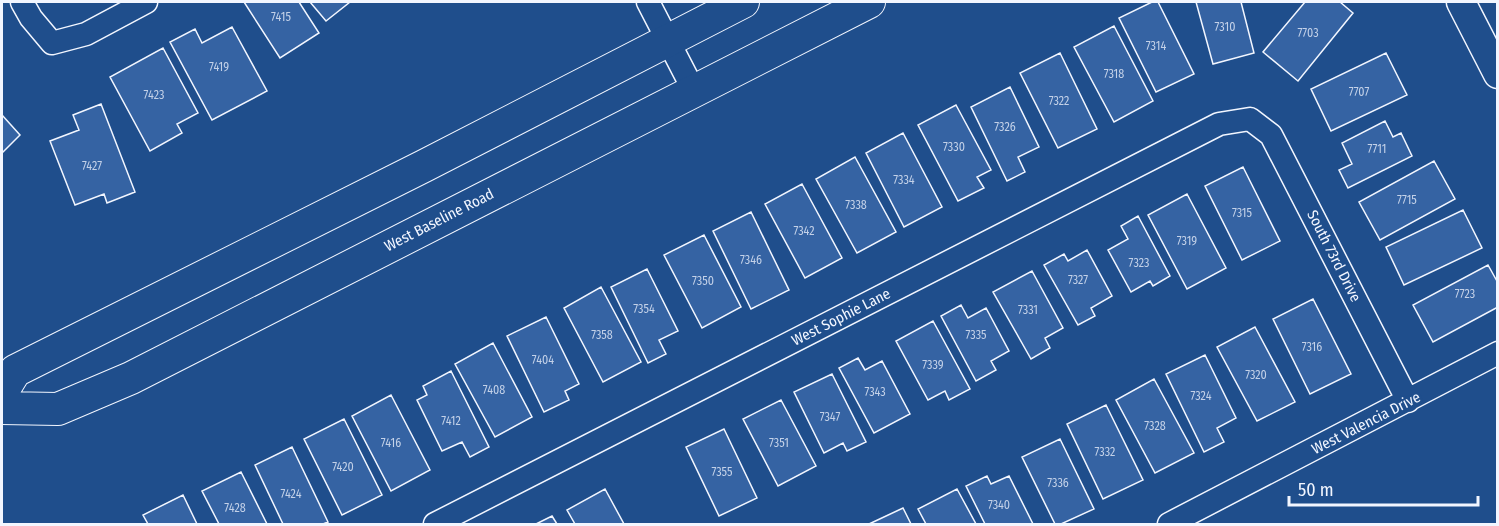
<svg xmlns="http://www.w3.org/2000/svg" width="1499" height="526" font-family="'Fira Sans Condensed',sans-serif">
	<rect width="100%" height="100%" fill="#1f4e8c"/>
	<path fill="#3563a3" stroke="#f2f6ff" stroke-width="1.5" d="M244 2H299L319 33 280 58Z
		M310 2H350L326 21Z
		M1152 2H1158L1194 74 1156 92 1119 18Z
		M1196 2H1241L1254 53 1213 64Z
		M1305 2H1340L1353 13 1298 81 1263 52Z
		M1114 26 1153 101 1114 122 1074 47Z
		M232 27 267 91 212 120 170 42 195 29 202 43Z
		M163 48 198 113 177 124 182 133 150 151 110 77Z
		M1060 53 1097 129 1058 148 1020 73Z
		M1386 53 1407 95 1331 131 1311 89Z
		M1010 87 1039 147 1018 157 1025 172 1007 181 971 107Z
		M101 104 135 192 107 203 104 194 75 205 50 141 79 130 73 115Z
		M956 105 991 170 977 177 984 188 958 201 918 125Z
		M2 115 20 135 2 153Z
		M1385 121 1393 137 1401 133 1412 156 1348 188 1339 170 1352 164 1342 143Z
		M903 133 942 207 904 227 866 153Z
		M855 157 896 232 857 253 816 179Z
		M1434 161 1455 199 1380 240 1359 202Z
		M1243 167 1280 241 1242 260 1205 186Z
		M802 184 842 258 805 278 765 204Z
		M1187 194 1226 268 1187 289 1148 215Z
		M1463 210 1482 248 1404 285 1386 247Z
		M751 212 789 290 751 309 713 231Z
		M1138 216 1170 276 1153 286 1150 281 1131 292 1108 250 1128 239 1121 226Z
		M704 235 741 307 702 328 664 255Z
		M1087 250 1112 296 1091 308 1095 316 1078 325 1044 265 1064 254 1068 261Z
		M1488 265 1498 283V307L1433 342 1413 305Z
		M647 269 678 331 659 340 666 354 648 363 611 287Z
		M1032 271 1063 328 1045 338 1050 348 1031 359 993 292Z
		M601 287 641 362 603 382 564 308Z
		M1313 299 1351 374 1310 394 1273 319Z
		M961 305 968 318 986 308 1009 351 991 361 996 370 976 381 941 316Z
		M546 317 579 384 565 391 569 400 544 412 507 336Z
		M933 321 970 389 949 400 945 391 928 400 896 341Z
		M1255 327 1295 402 1257 421 1217 347Z
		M493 343 532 417 495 437 455 364Z
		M1205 355 1236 418 1217 428 1224 442 1204 452 1166 374Z
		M858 358 865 370 882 361 910 414 874 433 839 368Z
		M451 371 489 447 470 457 462 442 442 451 417 400 427 395 423 386Z
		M832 374 866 442 847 451 843 443 824 453 794 392Z
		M1154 379 1194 453 1155 473 1116 400Z
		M391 395 430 470 391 491 352 416Z
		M781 400 816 466 778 486 743 419Z
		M1106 405 1143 480 1103 499 1067 424Z
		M344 419 382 495 342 515 304 439Z
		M724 429 757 498 719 516 686 447Z
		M1060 439 1094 509 1061 524H1055L1022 457Z
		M292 447 328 522 323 524H283L255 465Z
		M241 472 267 524H219L202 491Z
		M987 476 991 484 1009 476 1033 524H985L966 486Z
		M605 489 624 524H575L567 510Z
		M957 489 976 524H926L918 509Z
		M183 495 197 524H148L143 515Z
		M903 508 911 524H869Z
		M552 516 557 524H536Z"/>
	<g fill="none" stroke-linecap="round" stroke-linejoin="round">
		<defs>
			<path id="minor" d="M22 2 31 18 52 43 86 34 146 2
				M648 2 694 91
				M435 524 1219 124 1250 119 1271 135 1408 401
				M1169 524 1498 353"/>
			<path id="tertiary" d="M1461 2 1498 74"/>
			<path id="secondary" d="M2 392 15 371 424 166 743 2
				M2 408 58 409 131 378 869 2"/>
		</defs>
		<use href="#minor" stroke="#f2f6ff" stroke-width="25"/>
		<use href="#tertiary" stroke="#f2f6ff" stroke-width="31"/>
		<use href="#secondary" stroke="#f2f6ff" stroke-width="34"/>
		<use href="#minor" stroke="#1f4e8c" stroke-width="22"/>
		<use href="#tertiary" stroke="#1f4e8c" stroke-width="28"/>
		<use href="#secondary" stroke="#1f4e8c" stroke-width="32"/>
	</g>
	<g text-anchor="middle" stroke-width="4.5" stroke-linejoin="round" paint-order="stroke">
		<g font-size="12" fill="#c3d1e8">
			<text x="281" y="21">7415</text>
			<text x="1225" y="31">7310</text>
			<text x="1308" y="37">7703</text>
			<text x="1156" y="50">7314</text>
			<text x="219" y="71">7419</text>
			<text x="1114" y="78">7318</text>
			<text x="1359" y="96">7707</text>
			<text x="154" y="99">7423</text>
			<text x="1059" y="105">7322</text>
			<text x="1005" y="131">7326</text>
			<text x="954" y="151">7330</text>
			<text x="1377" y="153">7711</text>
			<text x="92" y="170">7427</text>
			<text x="904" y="184">7334</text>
			<text x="1407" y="204">7715</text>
			<text x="856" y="209">7338</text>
			<text x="1242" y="217">7315</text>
			<text x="804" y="235">7342</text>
			<text x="1187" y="245">7319</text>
			<text x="751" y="264">7346</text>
			<text x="1139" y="267">7323</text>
			<text x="1078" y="284">7327</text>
			<text x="703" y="285">7350</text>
			<text x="1465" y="298">7723</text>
			<text x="644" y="313">7354</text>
			<text x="1028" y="314">7331</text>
			<text x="602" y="339">7358</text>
			<text x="976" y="339">7335</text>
			<text x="1312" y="351">7316</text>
			<text x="543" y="364">7404</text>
			<text x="933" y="369">7339</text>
			<text x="1256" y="379">7320</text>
			<text x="494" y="394">7408</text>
			<text x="875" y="396">7343</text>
			<text x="1201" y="400">7324</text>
			<text x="830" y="421">7347</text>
			<text x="451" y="425">7412</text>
			<text x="1155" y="430">7328</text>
			<text x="391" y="447">7416</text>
			<text x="779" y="447">7351</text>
			<text x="1105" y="456">7332</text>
			<text x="343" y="471">7420</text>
			<text x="722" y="476">7355</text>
			<text x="1058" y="487">7336</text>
			<text x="291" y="498">7424</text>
			<text x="999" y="509">7340</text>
			<text x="235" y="512">7428</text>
		</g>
		<g font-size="15" fill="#f2f6ff" stroke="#1f4e8c">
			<text transform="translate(439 220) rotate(-27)" y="5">West Baseline Road</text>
			<text transform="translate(1334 256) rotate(63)" y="5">South 73rd Drive</text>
			<text transform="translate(841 317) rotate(-27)" y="5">West Sophie Lane</text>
			<text transform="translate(1366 423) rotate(-27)" y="5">West Valencia Drive</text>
		</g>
	</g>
	<rect width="1499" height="526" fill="none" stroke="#f2f6ff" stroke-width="6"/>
	<path d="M1289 496v9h189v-9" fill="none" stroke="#f2f6ff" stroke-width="3"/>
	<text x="1298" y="496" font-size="18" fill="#f2f6ff" stroke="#1f4e8c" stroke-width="4.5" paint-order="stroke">50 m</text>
</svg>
